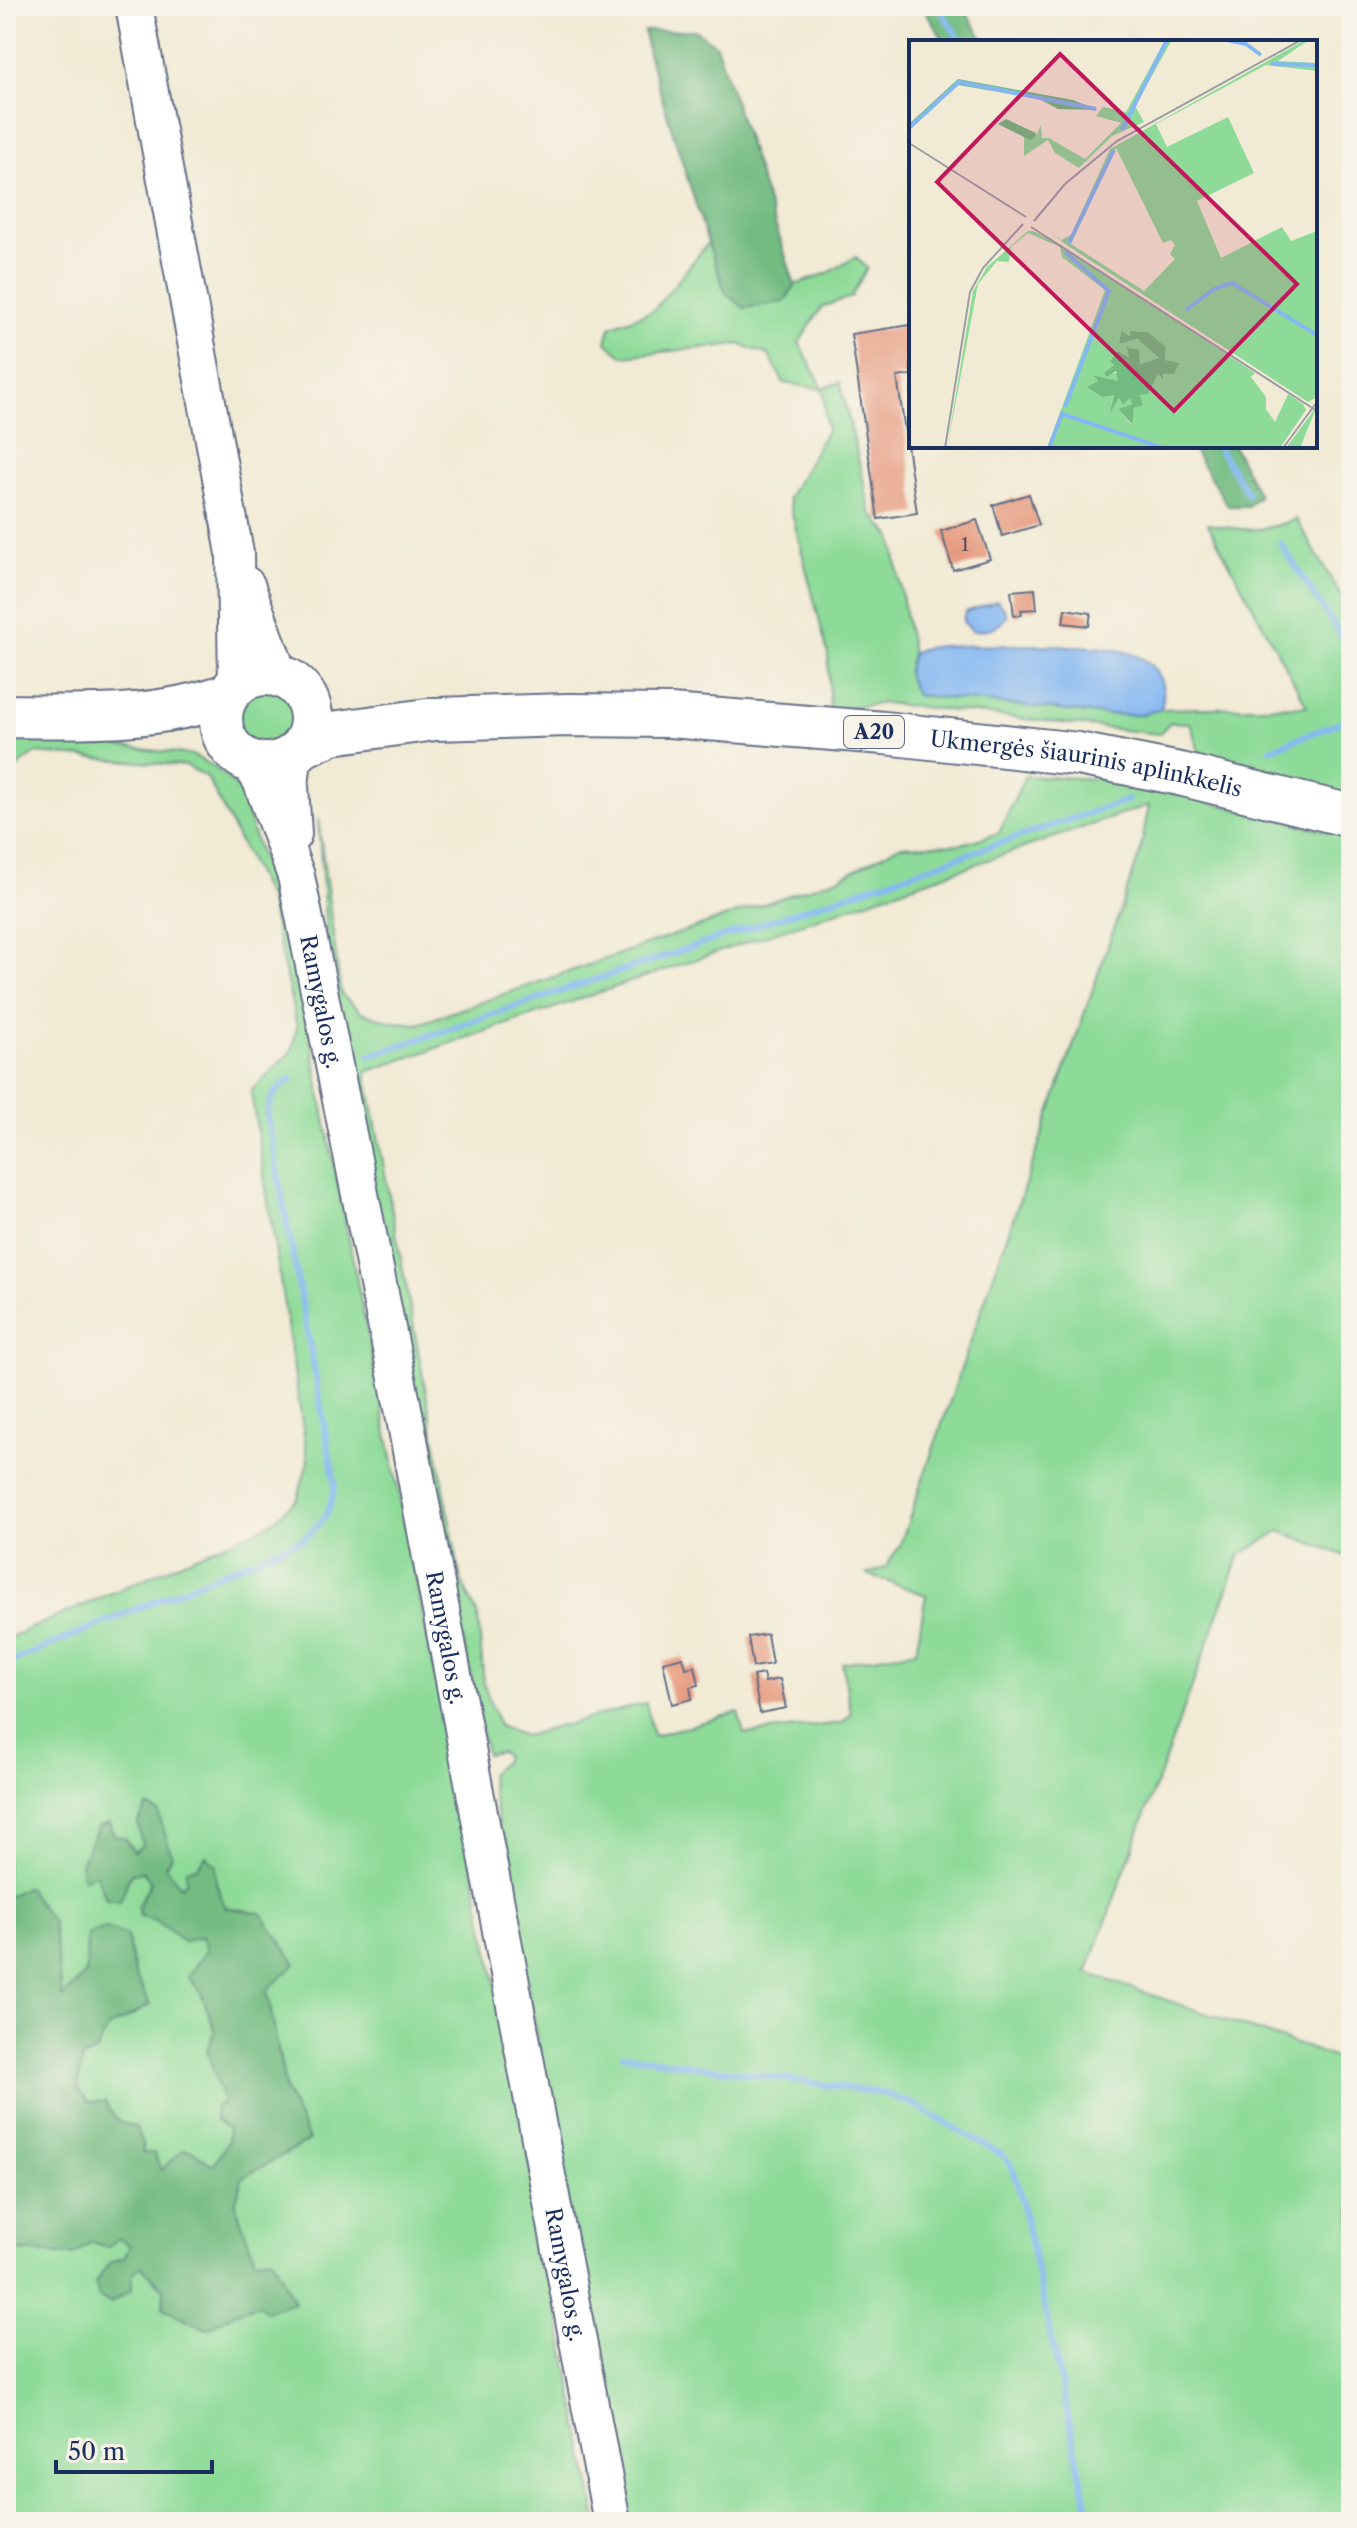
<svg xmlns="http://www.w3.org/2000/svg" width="1357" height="2528" font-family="'Libre Caslon Text',serif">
	<rect width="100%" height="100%" fill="#f7f3e8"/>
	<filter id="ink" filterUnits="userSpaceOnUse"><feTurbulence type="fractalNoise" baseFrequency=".0125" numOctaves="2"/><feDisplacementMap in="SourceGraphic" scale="16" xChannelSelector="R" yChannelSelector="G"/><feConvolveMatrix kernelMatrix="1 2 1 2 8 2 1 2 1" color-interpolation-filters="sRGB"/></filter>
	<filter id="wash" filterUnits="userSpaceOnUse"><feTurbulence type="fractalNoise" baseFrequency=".006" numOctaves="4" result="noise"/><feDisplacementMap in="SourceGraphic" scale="32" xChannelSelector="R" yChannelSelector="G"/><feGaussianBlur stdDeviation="1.8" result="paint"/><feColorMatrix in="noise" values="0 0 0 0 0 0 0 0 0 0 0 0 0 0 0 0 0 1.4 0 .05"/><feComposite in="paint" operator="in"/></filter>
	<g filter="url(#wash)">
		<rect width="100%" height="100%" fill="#f1ead4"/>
		<path fill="#8edb99" stroke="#54857c" stroke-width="2" fill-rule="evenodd" d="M708 243 726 293 784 302 795 285 828 273 856 257 867 268 851 297 822 307 799 343 823 388 840 382 871 513 892 537 912 654 907 674 916 695 1100 714 1140 715 1161 709 1307 706 1208 524C1243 531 1262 533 1296 519L1351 613V801L1202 761 1190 723 1170 722 1159 734 884 703 830 710 828 654 788 498 827 430 823 389 784 383 769 355 739 344 623 356 606 342 610 327 654 310Z
			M236 719a30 30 0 1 1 60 0a30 30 0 1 1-60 0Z
			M6 730H47L57 739 192 755 213 766 239 789 274 897 305 1003 319 1088 512 2068 597 2522H6V2276L14 2273 6 2250 72 2255 92 2242 119 2238 131 2246 124 2258 132 2274 141 2266 207 2329 236 2312 259 2305 266 2311 294 2302 255 2259 235 2204 242 2178 309 2140 286 2092 267 1990 225 1907 216 1882V1865L206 1857 186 1883 180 1886 165 1866 148 1807 138 1823 142 1846 96 1874 120 1900 131 1873 143 1872 151 1881 138 1906 140 1916 157 1921 183 1941 202 1937 208 1949 201 1992 215 2030 207 2050 224 2101 228 2129V2142L213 2165 193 2151 161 2171 143 2153 142 2142 110 2112 89 2102 78 2089 82 2058 96 2051 107 2028 150 2005 134 1973 127 1936 86 1973 62 1999 53 1923 10 1896 6 1897V1639L270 1524 298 1498 308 1461 251 1091 292 1051 297 1026 269 900 207 777 187 766 36 753 6 775Z
			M1025 776 1104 779 1140 785 1351 837V1558L1280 1531 1240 1555 1087 1973 1351 2063V2522H625L489 1774 504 1762 505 1756 501 1752 486 1754 329 977 318 819 341 994 361 1012 389 1021 418 1024 841 877 899 846 962 844 999 833ZM1149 805 1140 853 900 1545 885 1568 867 1574 926 1595 916 1651 842 1663 851 1714 842 1723 744 1734 738 1712 653 1736 646 1703 524 1736 499 1726 484 1685 478 1616 461 1580 366 1072Z"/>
		<path fill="#72bb81" stroke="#467570" stroke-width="2" d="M922 6H962L985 42H945Z
			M695 30 716 45 795 285 784 302 744 308 726 293 708 243 648 54 644 31Z
			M1191 446H1233L1259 495 1248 506H1228Z
			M147 1806 158 1812 172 1856 165 1866 180 1886 186 1883V1869L197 1867 206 1856 216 1865V1883L225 1907 261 1913 296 1964 267 1990 286 2092 309 2140 242 2178 235 2204 255 2259 272 2257 294 2302 266 2311 258 2305 236 2312 207 2329 163 2308 164 2289 141 2266 132 2274V2290L110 2303 99 2297 95 2283 110 2262 124 2258 130 2246 119 2238 107 2247 92 2242 72 2255 6 2250V1897L27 1887 53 1923 62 1998 86 1973 87 1935 105 1928 127 1936 134 1973 150 2005 108 2028 96 2051 82 2058 78 2089 89 2102 105 2101C111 2116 119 2124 136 2127L142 2142 143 2153H154L161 2170 184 2149 193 2151 213 2165 228 2142V2129L215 2119V2107L223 2101 207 2050 215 2030 201 1992 188 1977 207 1949 202 1937 183 1941 157 1921 140 1916 138 1906 151 1882 143 1872 131 1873 120 1901 106 1899 96 1874 83 1879 80 1865 98 1826 109 1823 114 1835 125 1838 134 1852 142 1846 138 1823Z"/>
		<path fill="#85b8f2" stroke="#5074a8" stroke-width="2" d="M997 601 1005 610 1007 616C999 628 987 630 973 631L963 622 965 612Z
			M1051 645C1087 648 1157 641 1163 690 1164 696 1162 704 1161 709L1140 715 1100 714 927 696 916 695 907 674 912 654 920 649 939 646Z"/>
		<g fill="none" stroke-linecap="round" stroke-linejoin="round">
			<path stroke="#85b8f2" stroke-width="6" d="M938 6 961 42
				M1217 446 1248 494
				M1280 543 1351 651
				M1271 749 1351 718
				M369 1056 1128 800
				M6 1664 302 1539C325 1521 331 1512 335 1483L267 1114C271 1096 276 1088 292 1079
				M623 2055 886 2094 911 2103 1001 2154 1011 2164 1017 2180 1091 2522"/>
		</g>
		<g id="blocks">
			<path fill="#e59478" d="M911 325V375L897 377 917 513 878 519 851 334Z
				M1029 494 1039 525 1002 536 993 505Z
				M977 520 990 559 953 570 941 531Z
				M1035 589 1037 609 1021 610 1022 615 1014 616 1011 591Z
				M1065 609 1091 613 1089 626 1063 623Z
				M767 1634 772 1664 753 1667 748 1637Z
				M683 1657 686 1668 695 1666 699 1685 690 1687 692 1699 672 1704 663 1662Z
				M763 1674 765 1682 780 1679 786 1708 760 1713 753 1676Z"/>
		</g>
	</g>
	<g filter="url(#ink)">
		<use href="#blocks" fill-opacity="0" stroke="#667087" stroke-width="2"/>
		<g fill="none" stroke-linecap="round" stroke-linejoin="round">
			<defs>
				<g id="secondary">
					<path d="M134 6 235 553 237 684"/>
					<path d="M246 585 279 676"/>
					<path id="s1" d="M249 762 261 780 296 876 403 1408 612 2522"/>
					<path d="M293 834 290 787 293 756"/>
				</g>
				<g id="trunk">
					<circle cx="266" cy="719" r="45"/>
					<path d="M6 716C81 717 156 720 227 695"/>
					<path id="s2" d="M303 746 332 733 435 719 568 715 670 716 884 733 1078 754 1180 774 1351 816"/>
				</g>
			</defs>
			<use href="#secondary" stroke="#667087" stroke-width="40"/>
			<use href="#trunk" stroke="#667087" stroke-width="46"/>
			<use href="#secondary" stroke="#fff" stroke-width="36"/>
			<use href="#trunk" stroke="#fff" stroke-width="42"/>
		</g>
	</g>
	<g text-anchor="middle" stroke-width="6" stroke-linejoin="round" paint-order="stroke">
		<g font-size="18" fill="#4e4864">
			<text x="965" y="551">1</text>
		</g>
		<rect fill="#f7f3e8" stroke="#5d6a87" stroke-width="2" x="844" y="716" width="60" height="32" rx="6"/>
		<g font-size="20" font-weight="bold" fill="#1b2f5e">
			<text x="874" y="739">A20</text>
		</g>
		<g font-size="22" fill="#1b2f5e" stroke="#f7f3e8">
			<text dy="8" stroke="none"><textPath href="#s2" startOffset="790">Ukmergės šiaurinis aplinkkelis</textPath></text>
			<text dy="8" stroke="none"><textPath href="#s1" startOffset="252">Ramygalos g.</textPath></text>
			<text dy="8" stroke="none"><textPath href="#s1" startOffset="900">Ramygalos g.</textPath></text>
			<text dy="8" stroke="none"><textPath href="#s1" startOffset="1548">Ramygalos g.</textPath></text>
		</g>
	</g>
	<g transform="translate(909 40)">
		<rect width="408" height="408" fill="#f1ead4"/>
		<path d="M263 0 226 66 235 82 203 96 170 128 146 113 139 100 115 116V97L127 96 132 85 133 98H140L176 119 212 83 187 76 194 67 217 72 255 2ZM396 0H400L369 21 407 23 408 31 357 25 247 84 258 107 319 77 345 133 288 161 312 218 373 187 382 201 408 191V357L399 362 156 204 134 186 152 200 162 195 201 109ZM207 108 254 203 262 200 266 205 261 214 266 219 235 251 162 204ZM119 191H124L150 204 346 333 342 337 357 357V369L366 382 379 354 394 364 397 370 371 408H138L196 250 153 217 151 207 119 193 102 207 100 222 88 221 69 244 38 408 64 251 78 227ZM212 291 221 296V291L239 292 257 307 256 320 271 323 265 334H253L254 340 249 334 239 353 231 355 234 364 225 368 222 384 209 369 223 364 221 358 214 365 210 358 200 375 205 354 193 357 177 347 189 341 183 335 209 342 210 333 195 334 205 325 201 322 208 311 221 317 219 307 229 310 231 324 250 318 230 299 210 304ZM408 366 391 408H377Z" fill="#8edb99" fill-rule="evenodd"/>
		<path d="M49 39 164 60 189 70 149 69 130 59 49 45 0 90V84ZM97 79 127 93V96L121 100 89 84ZM212 291 221 296V291L239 292 257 307 256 320 271 323 265 334H254V340L249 334 239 354 231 355 234 365 225 368 223 384 209 369 223 364 221 358 214 365 210 358 200 375 205 355 193 357 177 347 189 341 183 335 209 341 207 331 198 337 195 333 205 325 201 322 208 311 220 317 218 307 230 310 231 324 250 318 229 299 210 304Z" fill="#72bb81"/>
		<path fill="none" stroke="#85b8f2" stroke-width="4" d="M318 0 337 4 352 15M362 24 408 25M0 88 50 42 187 69M213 90 258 0M160 203 205 110M156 212 200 251 156 367M277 270 305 249 323 243 408 295M153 374 254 408M140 408 154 371"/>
		<path fill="none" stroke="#9b9fa5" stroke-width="2" d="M0 103 117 177M125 181 156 144 208 101 392 0M122 187 408 371M36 408 61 252 74 228 114 184M374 408 408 362"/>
		<path fill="#c2185b" fill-opacity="0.15" stroke="#c2185b" stroke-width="4" d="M151 14 388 244 265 371 28 142Z"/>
		<rect width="408" height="408" fill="none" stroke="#1b2f5e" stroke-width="4"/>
	</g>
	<rect width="1357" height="2528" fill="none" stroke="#f7f3e8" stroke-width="32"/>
	<path d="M56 2460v12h156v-12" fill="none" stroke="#1b2f5e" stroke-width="4"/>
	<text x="68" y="2460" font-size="24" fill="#1b2f5e" stroke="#f7f3e8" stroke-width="6" paint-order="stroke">50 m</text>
</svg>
